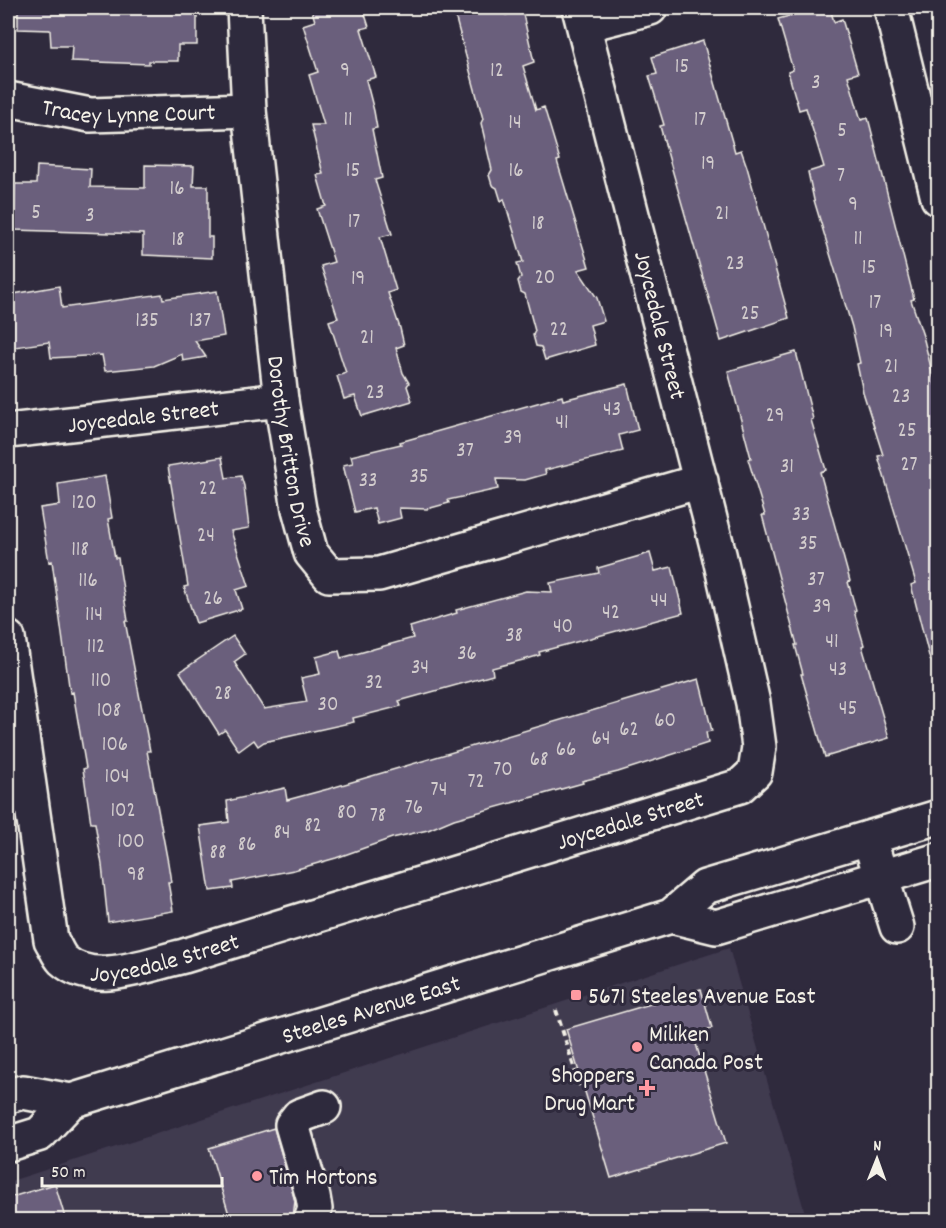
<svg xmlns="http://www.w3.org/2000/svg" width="946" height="1228" font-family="Dekko,sans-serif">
	<rect width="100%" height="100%" fill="#2f2a3d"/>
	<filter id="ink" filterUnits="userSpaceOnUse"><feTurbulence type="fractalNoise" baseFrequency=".0167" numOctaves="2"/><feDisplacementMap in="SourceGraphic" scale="12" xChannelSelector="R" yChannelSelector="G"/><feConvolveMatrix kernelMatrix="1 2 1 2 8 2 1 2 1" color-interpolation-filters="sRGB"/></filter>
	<g filter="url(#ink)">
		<path fill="#413a50" d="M729 948 807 1220H8V1182Z"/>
		<path fill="#6b5f7c" stroke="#f4f1e8" stroke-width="1.5" d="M18 8H197V45H178V61H149V64L71 61 72 46H51L50 30 18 29Z
			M311 8H363L369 27 361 29 376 77 366 80 374 111 377 128 372 129 382 178 375 180 392 234 380 237 396 290 388 293 400 328 404 345 396 348 403 373 409 383 407 386 412 401 362 416 355 396 344 399 337 376 346 373 329 321 338 318 321 266 334 262 317 209 326 206 317 175 323 174 311 125H324L309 75 318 72 303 25 315 21Z
			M469 8H504L506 15 522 10 534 62 523 66 536 110 544 107 560 160 557 161 589 267 578 270 597 298 604 321 590 325 595 345 545 360 541 347 536 346 533 335 535 331 525 294 521 292 518 281 521 277 517 263 523 262 504 199 501 201 497 188 492 185 489 175 492 170 481 123 483 119 454 12Z
			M818 8H830L834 22 842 19 858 73 848 76 861 120 868 118 874 141 914 299 911 300 923 336 939 399V659L930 660 911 585 916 583 878 456 883 455 863 392 857 364 860 363 852 327 814 200 808 172 824 167 806 108 799 110 788 72 793 70 778 19Z
			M703 41 735 152 741 150 747 167 789 318 721 341 668 155 660 126 664 125 649 76 657 74 652 57Z
			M145 165 194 166 193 186H208V237H212V258L143 255V234L14 230 15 184H36L37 166 91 169 90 187 145 188Z
			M59 286 62 308 162 294 163 299 217 291 224 336 195 341 206 357 183 361 182 354 154 366 105 371 102 355 51 358 49 342 8 348V295Z
			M796 352 813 419 811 420 826 470 820 472 850 581 848 582 856 610 854 611 864 645 862 646 889 738 825 757 801 674H803L795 645H797L762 515H765L748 459 751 458 728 371Z
			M627 384 638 430 619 435 623 451 545 470 546 474 525 480 496 479 498 489 448 500 449 503 427 509 399 508 401 518 378 524 374 508 355 512 343 465 353 463 351 456 401 444 400 442 562 396 563 400Z
			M222 457 226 478 241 476 244 486 249 528 231 531 249 586 236 590 242 609 196 623 184 587 188 586 168 466Z
			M105 476 112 518 108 519 115 558H118L128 621H125L150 751H147L168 863 171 882H168L173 911 108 922 102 865 95 823H91L83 769 86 768 73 692 70 693 52 561 49 562 40 508 60 505 58 484Z
			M650 553 655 571 672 567 683 613 539 652 540 655 527 659 492 668 493 675 399 701 401 706 353 718 354 722 264 742 258 746 254 740 239 751 225 730 219 734 180 672 233 636 245 654 234 662 264 709 307 702 301 678 320 674 316 657 339 651 341 658 413 638 410 627 457 613 456 610 526 591 552 592 550 583 599 573 598 568Z
			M699 679 712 731 706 732 708 743 618 772 582 781 583 783 454 819 428 830 392 838 336 858 294 870 232 882 233 888 210 891 200 826 229 822 227 801 285 788 287 800 328 789Z
			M701 989 712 1028 693 1034 726 1143 611 1178 566 1029Z
			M274 1128 295 1201 293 1217 275 1221 273 1213 248 1221H231L209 1148Z
			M55 1184 66 1221H8V1198Z"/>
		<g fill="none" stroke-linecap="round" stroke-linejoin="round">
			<defs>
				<g id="minor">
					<path id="s1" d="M244 8 249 110 281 400 299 509 311 553 329 575 379 574 701 481"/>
					<path d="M891 8 938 198"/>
					<path d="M584 25 650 8"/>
					<path id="s2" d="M8 99 90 115 249 110"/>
					<path id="s3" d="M8 431 281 400"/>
					<path id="s4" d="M8 638 51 940C55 946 58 955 63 960 94 988 148 964 184 956L740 786 755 772 759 747 753 703 719 554 579 8"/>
					<path d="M869 838 897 927"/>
					<path d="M311 1220 315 1209 313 1197 292 1125 299 1116 324 1107"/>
				</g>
				<g id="major">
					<path d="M671 916 716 927 938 860"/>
					<path id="s5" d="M8 1096 23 1092 71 1101 671 916 705 887 938 817"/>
					<path d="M8 1144 40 1134 71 1101"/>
				</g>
			</defs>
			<use href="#minor" stroke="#f4f1e8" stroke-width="38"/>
			<use href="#major" stroke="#f4f1e8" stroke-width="38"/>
			<path stroke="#f4f1e8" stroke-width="4" stroke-dasharray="6 4.5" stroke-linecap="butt" d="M556 1010 580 1086"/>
			<use href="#minor" stroke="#2f2a3d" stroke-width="33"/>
			<use href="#major" stroke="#2f2a3d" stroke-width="33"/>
		</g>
	</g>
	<g fill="#ff9aa2" stroke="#2f2a3d" stroke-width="2">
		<rect x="570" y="989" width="12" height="12" rx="3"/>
		<circle cx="637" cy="1047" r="6"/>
		<path d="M644 1079h6v6h6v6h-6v6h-6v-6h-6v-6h6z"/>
		<circle cx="257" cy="1176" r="6"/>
	</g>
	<g text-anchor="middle" stroke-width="6" stroke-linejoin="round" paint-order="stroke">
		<g font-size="21" fill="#d2cccd">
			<text x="682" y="72">15</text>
			<text x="345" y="76">9</text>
			<text x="497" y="76">12</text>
			<text x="816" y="88">3</text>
			<text x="348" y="125">11</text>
			<text x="700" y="125">17</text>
			<text x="515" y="128">14</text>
			<text x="842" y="136">5</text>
			<text x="708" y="169">19</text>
			<text x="353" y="176">15</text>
			<text x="516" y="176">16</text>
			<text x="841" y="181">7</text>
			<text x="177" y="194">16</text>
			<text x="853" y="210">9</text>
			<text x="36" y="218">5</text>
			<text x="722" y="219">21</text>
			<text x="90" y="221">3</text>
			<text x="354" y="227">17</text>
			<text x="538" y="229">18</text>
			<text x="858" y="244">11</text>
			<text x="178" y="245">18</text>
			<text x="735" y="269">23</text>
			<text x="869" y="273">15</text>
			<text x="545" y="283">20</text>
			<text x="358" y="284">19</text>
			<text x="875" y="308">17</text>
			<text x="750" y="319">25</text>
			<text x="147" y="326">135</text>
			<text x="200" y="326">137</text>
			<text x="559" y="335">22</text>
			<text x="886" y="337">19</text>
			<text x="367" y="343">21</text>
			<text x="891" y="372">21</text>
			<text x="375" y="398">23</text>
			<text x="901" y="402">23</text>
			<text x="612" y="415">43</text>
			<text x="775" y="421">29</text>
			<text x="562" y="428">41</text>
			<text x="907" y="436">25</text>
			<text x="513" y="443">39</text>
			<text x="465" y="456">37</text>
			<text x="909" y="470">27</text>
			<text x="787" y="472">31</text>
			<text x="419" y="482">35</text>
			<text x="368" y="486">33</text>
			<text x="208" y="494">22</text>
			<text x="84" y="508">120</text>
			<text x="801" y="520">33</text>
			<text x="206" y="541">24</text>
			<text x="808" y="549">35</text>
			<text x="80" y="555">118</text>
			<text x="816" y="585">37</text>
			<text x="88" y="586">116</text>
			<text x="213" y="604">26</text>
			<text x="659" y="606">44</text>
			<text x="822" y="612">39</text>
			<text x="611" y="618">42</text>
			<text x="94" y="620">114</text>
			<text x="563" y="632">40</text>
			<text x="514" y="641">38</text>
			<text x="832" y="647">41</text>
			<text x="96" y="652">112</text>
			<text x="467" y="659">36</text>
			<text x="420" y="673">34</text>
			<text x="838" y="675">43</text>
			<text x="101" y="686">110</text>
			<text x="374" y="688">32</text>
			<text x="223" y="699">28</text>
			<text x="328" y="710">30</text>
			<text x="848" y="714">45</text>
			<text x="109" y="716">108</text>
			<text x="665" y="726">60</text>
			<text x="629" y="735">62</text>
			<text x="601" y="744">64</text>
			<text x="115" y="750">106</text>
			<text x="566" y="755">66</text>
			<text x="539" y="765">68</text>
			<text x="503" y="775">70</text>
			<text x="117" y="782">104</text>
			<text x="476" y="787">72</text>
			<text x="439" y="795">74</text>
			<text x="414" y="813">76</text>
			<text x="123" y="816">102</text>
			<text x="347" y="818">80</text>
			<text x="378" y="821">78</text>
			<text x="313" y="831">82</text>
			<text x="282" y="838">84</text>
			<text x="131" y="847">100</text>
			<text x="247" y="850">86</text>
			<text x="218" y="858">88</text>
			<text x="136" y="880">98</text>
		</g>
		<g font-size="24" fill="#f4f1e8" stroke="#2f2a3d">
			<text dy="8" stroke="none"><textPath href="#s2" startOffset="122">Tracey Lynne Court</textPath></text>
			<text transform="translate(661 325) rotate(76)" y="8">Joycedale Street</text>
			<text dy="8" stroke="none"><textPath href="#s3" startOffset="136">Joycedale Street</textPath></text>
			<text dy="8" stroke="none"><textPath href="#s1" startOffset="446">Dorothy Britton Drive</textPath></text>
			<text dy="8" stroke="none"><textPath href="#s4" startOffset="921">Joycedale Street</textPath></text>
			<text dy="8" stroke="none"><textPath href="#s4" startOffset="435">Joycedale Street</textPath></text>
			<text dy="8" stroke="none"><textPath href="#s5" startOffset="378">Steeles Avenue East</textPath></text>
		</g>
		<g font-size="24" fill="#f4f1e8" stroke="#2f2a3d" text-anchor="start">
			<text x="588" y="1003">5671 Steeles Avenue East</text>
			<text x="649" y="1041">Miliken<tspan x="649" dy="28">Canada Post</tspan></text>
			<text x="635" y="1082" text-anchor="end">Shoppers<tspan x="635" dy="28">Drug Mart</tspan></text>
			<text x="269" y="1184">Tim Hortons</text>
		</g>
	</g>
	<rect width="946" height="1228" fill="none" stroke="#2f2a3d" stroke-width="30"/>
	<rect x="15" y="15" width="916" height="1198" fill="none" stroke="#f4f1e8" stroke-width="2" filter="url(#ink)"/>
	<g transform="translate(877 1159) rotate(1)" stroke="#2f2a3d" stroke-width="4.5" paint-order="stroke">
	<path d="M0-4.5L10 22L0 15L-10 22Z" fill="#f4f1e8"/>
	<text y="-9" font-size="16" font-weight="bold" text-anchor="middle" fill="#f4f1e8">N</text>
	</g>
	<path d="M42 1177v9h180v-9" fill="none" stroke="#f4f1e8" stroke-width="3"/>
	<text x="51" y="1177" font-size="18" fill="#f4f1e8" stroke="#2f2a3d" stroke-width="4.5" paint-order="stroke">50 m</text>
</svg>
